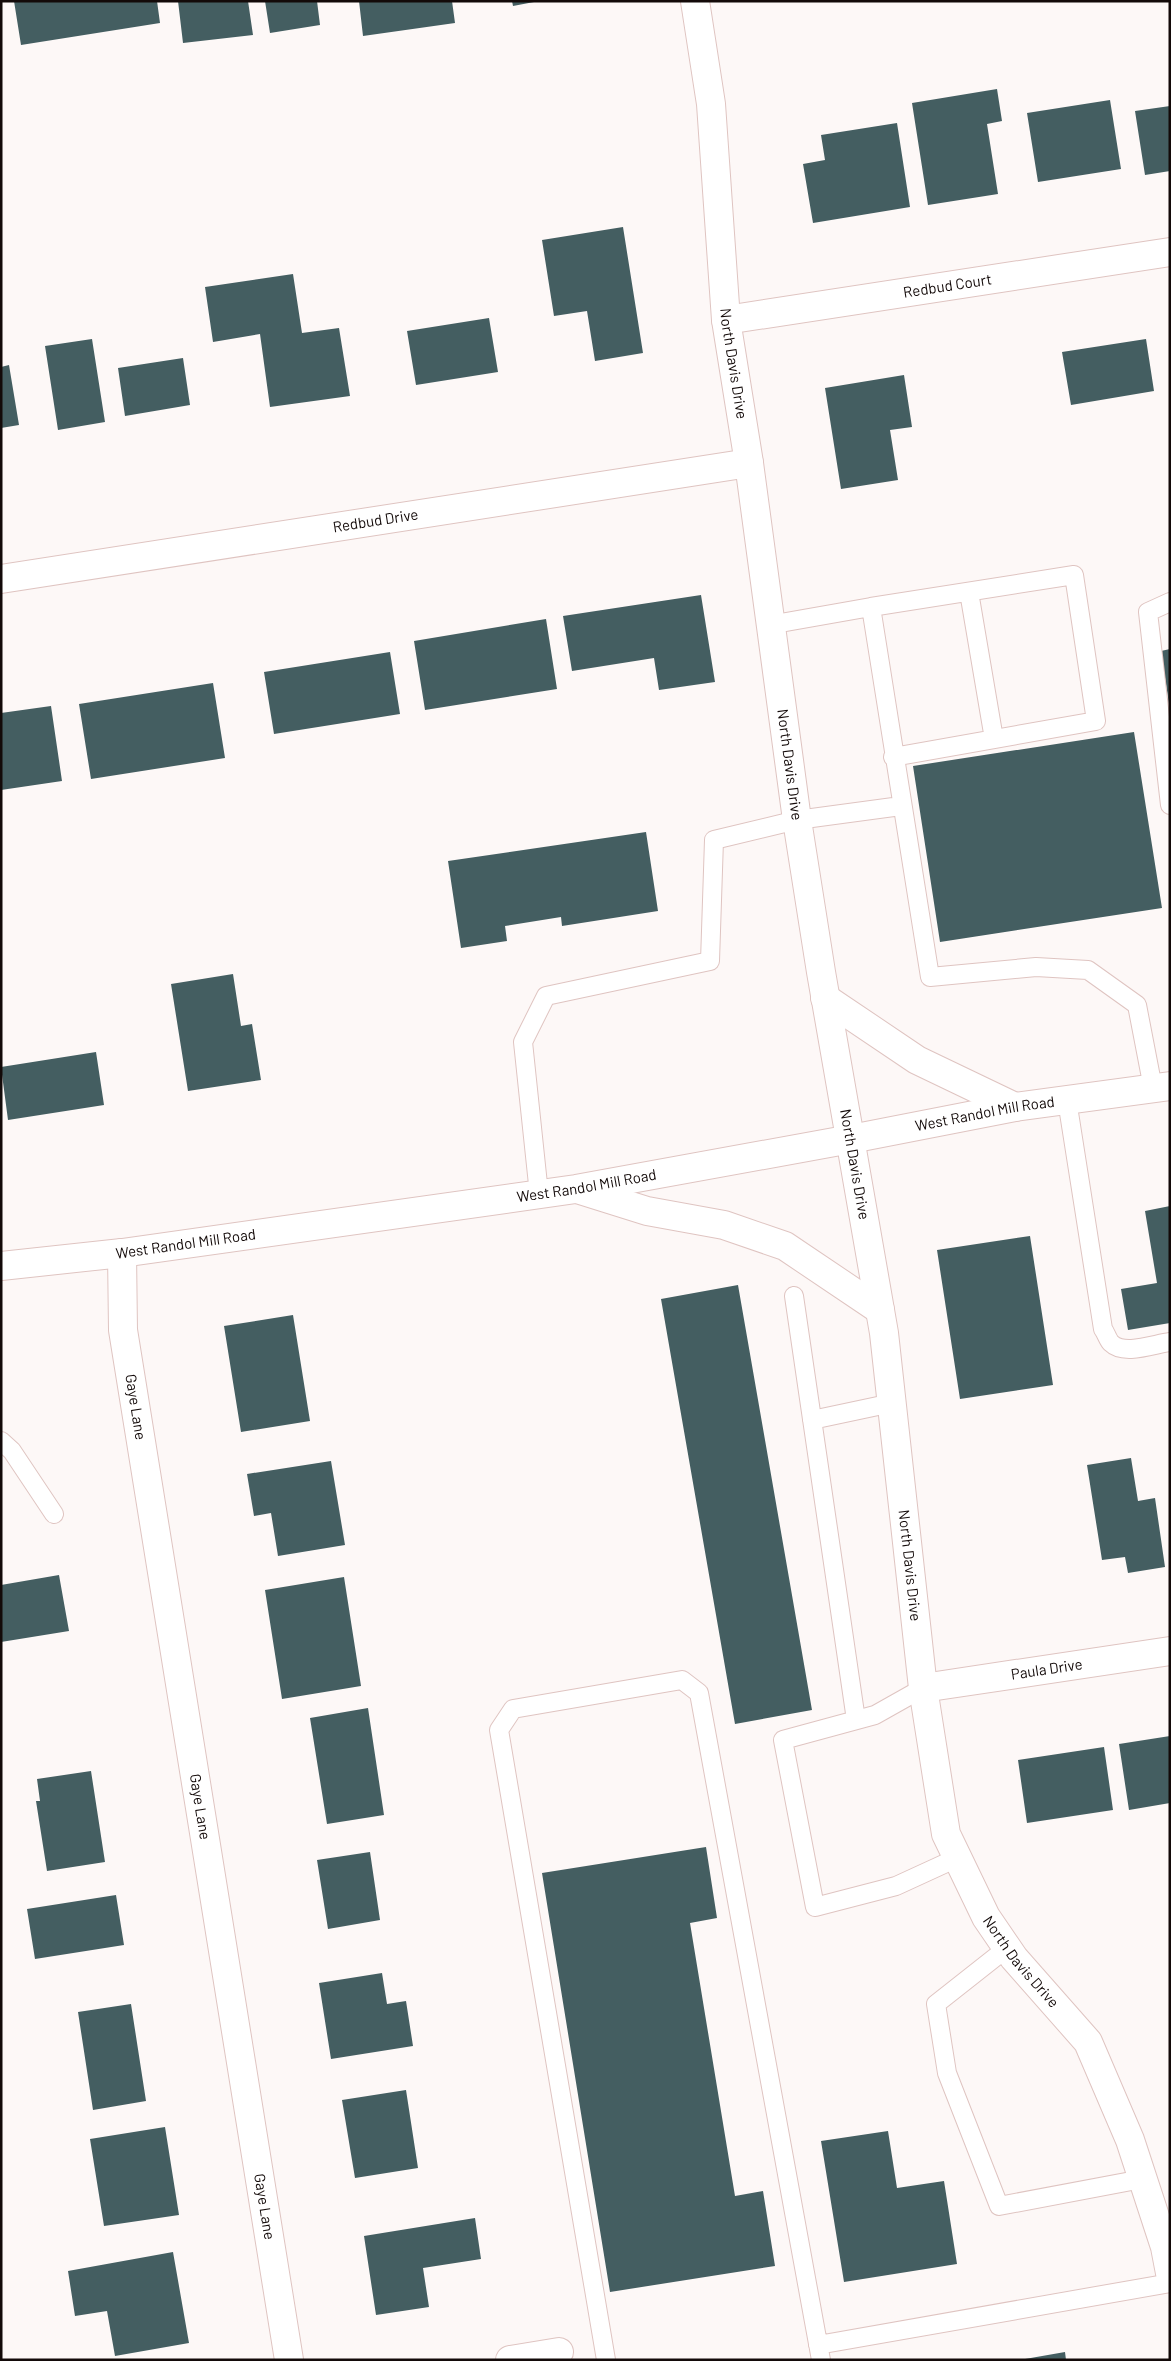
<svg xmlns="http://www.w3.org/2000/svg" width="1171" height="2361" font-family="Barlow,sans-serif">
	<rect width="100%" height="100%" fill="#fdf8f7"/>
	<path fill="#445e61" d="M14 1H157L160 23 21 45Z
		M178 1H248L253 35 183 43Z
		M265 1H317L320 25 270 33Z
		M359 1H452L455 23 363 36Z
		M512 1H534V2L513 6Z
		M997 89 1002 121 987 124 998 194 928 205 912 103Z
		M1110 100 1121 169 1038 182 1027 113Z
		M1170 106V171L1145 175 1135 111Z
		M897 123 910 207 813 223 803 164 825 160 821 135Z
		M623 227 643 353 595 361 587 311 554 316 542 240Z
		M293 274 302 333 339 328 350 396 270 407 260 334 213 342 205 287Z
		M489 318 498 372 416 385 407 331Z
		M92 339 105 422 58 430 45 346Z
		M1146 339 1154 391 1071 405 1062 352Z
		M183 358 190 405 125 416 118 368Z
		M9 365 19 425 1 428V367Z
		M904 375 912 427 890 430 898 480 841 489 825 388Z
		M701 595 715 682 659 690 654 658 572 671 563 616Z
		M546 619 557 689 425 710 414 641Z
		M1170 649V704H1169L1161 651Z
		M390 652 400 714 274 734 264 672Z
		M213 683 225 758 91 779 79 704Z
		M51 706 62 781 1 790V713Z
		M1134 732 1162 908 940 942 913 766Z
		M646 832 658 911 562 926 561 917 505 926 507 941 461 948 448 861Z
		M233 974 241 1026 252 1024 261 1080 188 1091 171 984Z
		M96 1052 104 1105 8 1120 1 1067Z
		M1170 1206V1323L1128 1330 1121 1289 1157 1283 1145 1211Z
		M1030 1236 1053 1385 960 1399 937 1250Z
		M738 1285 812 1710 735 1724 661 1299Z
		M293 1315 310 1421 241 1432 224 1326Z
		M1131 1458 1138 1501 1155 1498 1165 1567 1128 1573 1125 1557 1102 1560 1087 1465Z
		M331 1461 345 1545 278 1556 271 1513 254 1516 247 1474Z
		M59 1575 69 1631 1 1642V1585Z
		M344 1577 361 1686 282 1699 265 1590Z
		M368 1708 384 1815 327 1824 310 1718Z
		M1170 1736V1803L1129 1810 1119 1744Z
		M1104 1747 1113 1810 1027 1823 1018 1760Z
		M91 1771 105 1862 47 1871 36 1801H40L37 1779Z
		M706 1847 717 1918 690 1923 735 2196 763 2191 775 2266 610 2292 542 1873Z
		M370 1852 380 1920 328 1929 317 1860Z
		M116 1895 124 1945 35 1959 27 1909Z
		M382 1973 387 2004 406 2001 413 2046 331 2059 319 1983Z
		M131 2004 146 2101 93 2110 78 2012Z
		M406 2090 418 2168 355 2178 342 2100Z
		M165 2127 179 2215 104 2226 90 2139Z
		M888 2131 897 2188 944 2181 957 2264 844 2282 821 2141Z
		M475 2218 481 2259 423 2268 429 2307 376 2315 364 2236Z
		M173 2252 189 2343 115 2356 107 2311 75 2316 68 2271Z
		M1065 2352 1066 2360H1025V2359Z"/>
	<g fill="none" stroke-linecap="round" stroke-linejoin="round">
		<defs>
			<path id="service" d="M969 592 994 739
				M1170 602 1148 612 1170 805
				M871 607 1074 575 1096 721 893 757
				M769 625 871 607 930 977 1036 967 1088 970 1137 1005 1153 1088
				M1067 1100 1103 1329C1106 1333 1108 1340 1111 1343 1124 1356 1154 1344 1170 1342
				M539 1194 523 1042 546 996 710 961 714 840 797 820 901 806
				M794 1296 856 1720
				M812 1420 892 1403
				M1 1441 12 1451 54 1514
				M923 1688 875 1715 783 1740 815 1907 896 1886 957 1858
				M1007 1948 936 2004 947 2073 999 2206 1142 2179
				M818 2345 1170 2283
				M606 2360 499 1730 513 1709 682 1680 699 1693 821 2360"/>
			<g id="minor">
				<path id="s1" d="M726 320 1170 252"/>
				<path id="s2" d="M1 579 749 463"/>
				<path id="s3" d="M122 1253 123 1330 289 2360"/>
				<path id="s4" d="M923 1688 1170 1651"/>
				<path d="M510 2360 559 2352"/>
			</g>
			<g id="tertiary">
				<path id="s5" d="M695 1 711 104 726 320 749 463 797 820 821 972 884 1333 923 1688 946 1834 986 1917 1014 1958 1088 2042 1130 2140 1165 2247 1170 2273"/>
			</g>
			<g id="secondary">
				<path d="M825 998 917 1060 1015 1107"/>
				<path d="M580 1190 647 1211 724 1225 785 1246 880 1310"/>
				<path id="s6" d="M1 1266 122 1253 576 1189 851 1139 1015 1107 1170 1086"/>
			</g>
		</defs>
		<use href="#service" stroke="#dfc4c1" stroke-width="20"/>
		<use href="#minor" stroke="#dfc4c1" stroke-width="30"/>
		<use href="#tertiary" stroke="#dfc4c1" stroke-width="30"/>
		<use href="#secondary" stroke="#dfc4c1" stroke-width="30"/>
		<use href="#service" stroke="#fff" stroke-width="18"/>
		<use href="#minor" stroke="#fff" stroke-width="28"/>
		<use href="#tertiary" stroke="#fff" stroke-width="28"/>
		<use href="#secondary" stroke="#fff" stroke-width="28"/>
	</g>
	<g text-anchor="middle" stroke-width="5" stroke-linejoin="round" paint-order="stroke">
		<g font-size="15" fill="#130a09" stroke="#fdf8f7">
			<text dy="5" stroke="none"><textPath href="#s1" startOffset="224">Redbud Court</textPath></text>
			<text dy="5" stroke="none"><textPath href="#s5" startOffset="365">North Davis Drive</textPath></text>
			<text dy="5" stroke="none"><textPath href="#s2" startOffset="379">Redbud Drive</textPath></text>
			<text dy="5" stroke="none"><textPath href="#s5" startOffset="770">North Davis Drive</textPath></text>
			<text dy="5" stroke="none"><textPath href="#s6" startOffset="996">West Randol Mill Road</textPath></text>
			<text dy="5" stroke="none"><textPath href="#s5" startOffset="1175">North Davis Drive</textPath></text>
			<text dy="5" stroke="none"><textPath href="#s6" startOffset="591">West Randol Mill Road</textPath></text>
			<text dy="5" stroke="none"><textPath href="#s6" startOffset="186">West Randol Mill Road</textPath></text>
			<text dy="5" stroke="none"><textPath href="#s3" startOffset="155">Gaye Lane</textPath></text>
			<text dy="5" stroke="none"><textPath href="#s5" startOffset="1580">North Davis Drive</textPath></text>
			<text dy="5" stroke="none"><textPath href="#s4" startOffset="125">Paula Drive</textPath></text>
			<text dy="5" stroke="none"><textPath href="#s3" startOffset="560">Gaye Lane</textPath></text>
			<text dy="5" stroke="none"><textPath href="#s5" startOffset="2000">North Davis Drive</textPath></text>
			<text dy="5" stroke="none"><textPath href="#s3" startOffset="965">Gaye Lane</textPath></text>
		</g>
	</g>
	<rect width="1171" height="2361" fill="none" stroke="#130a09" stroke-width="5"/>
</svg>
